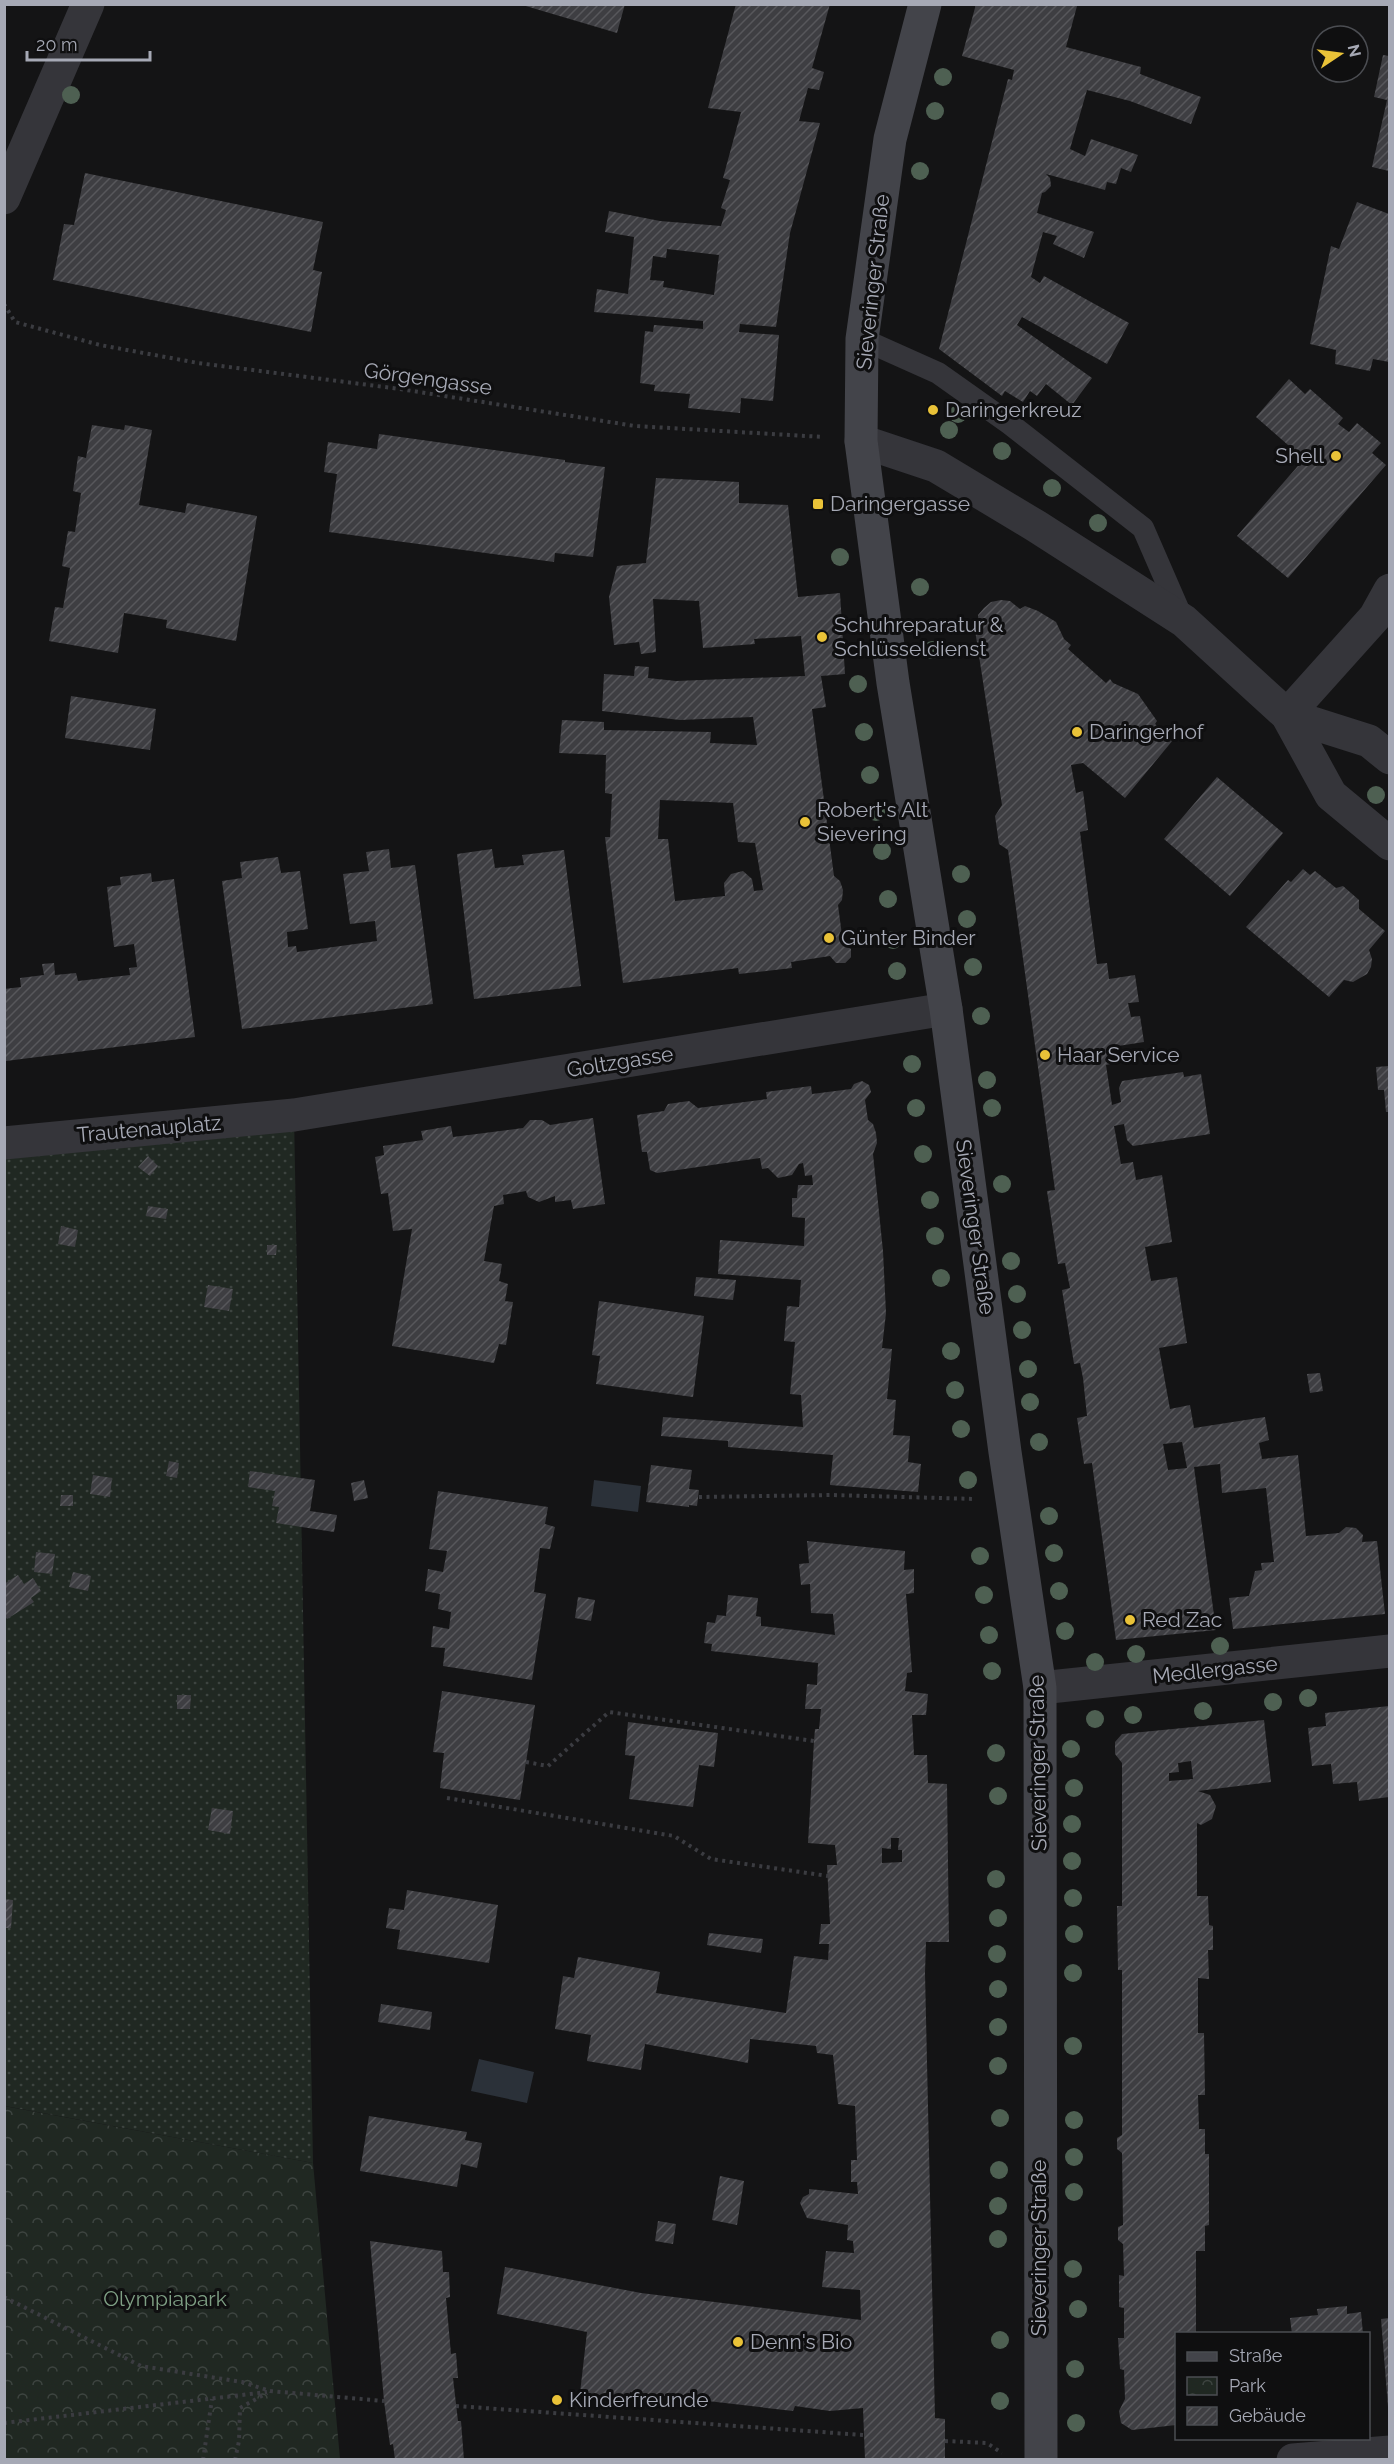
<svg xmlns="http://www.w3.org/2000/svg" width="1394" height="2464" font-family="Raleway,sans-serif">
	<defs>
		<pattern id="park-crowns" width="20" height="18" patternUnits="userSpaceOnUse" patternTransform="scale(1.5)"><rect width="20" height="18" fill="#202822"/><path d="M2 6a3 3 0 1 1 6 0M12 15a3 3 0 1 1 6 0" fill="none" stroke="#3d4440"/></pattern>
		<pattern id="garden-dots" width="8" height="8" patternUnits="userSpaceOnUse" patternTransform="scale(1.5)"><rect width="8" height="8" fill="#202822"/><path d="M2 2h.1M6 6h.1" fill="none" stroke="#3d4440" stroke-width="1.8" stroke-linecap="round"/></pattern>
		<pattern id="building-hatch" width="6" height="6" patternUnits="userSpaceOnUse" patternTransform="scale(1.5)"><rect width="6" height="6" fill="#3e3e42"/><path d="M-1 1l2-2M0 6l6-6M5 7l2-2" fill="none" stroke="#57575b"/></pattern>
	</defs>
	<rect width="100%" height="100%" fill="#141415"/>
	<path fill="url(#park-crowns)" d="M4 2106 313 2163 340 2459H5Z"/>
	<path fill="url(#garden-dots)" d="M294 1115 313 2163 5 2106 4 1143Z"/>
	<path fill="#2b3139" d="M594 1480 641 1486 638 1512 591 1506Z
		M479 2059 534 2072 527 2103 471 2091Z"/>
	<path fill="url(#building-hatch)" fill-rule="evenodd" d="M519 4H625L617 33Z
		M736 4H830L812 68 824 72 819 90 808 88 799 121 820 123 790 233 776 327 740 324 739 332 779 335 773 401 741 398 740 413 688 408 690 394 654 391 655 385 640 383 645 331 653 332 654 325 703 329V321L594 312 597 289 628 294 634 237 605 232 609 211 660 221 721 226 726 210 721 208 730 180 723 178 741 112 708 108ZM667 249 719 255 714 295 663 287 664 281 650 280 653 256 666 258Z
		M976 4 1077 6 1066 47 1141 67 1140 74 1201 97 1191 124 1130 101 1087 90 1070 149 1085 156 1091 139 1138 155 1131 172 1121 168 1116 184 1107 182 1105 190 1046 174 1050 178 1051 186 1045 192 1042 193 1037 213 1094 232 1084 258 1053 244 1057 236 1043 232 1031 277 1040 283 1044 276 1129 323 1107 364 1022 317 1017 325 1092 378 1072 405 1046 384 1037 396 1030 391 1023 402 1005 391 1002 396 939 349 1008 79 1012 80 1014 70 962 56Z
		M1383 55 1389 56V171L1372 167 1387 100 1374 97Z
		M85 173 323 222 313 270 322 272 311 332 53 280 64 224 74 225Z
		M1357 202 1389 214V362L1373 359 1370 371 1335 364 1336 350 1310 344 1331 246 1339 249Z
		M1289 379 1305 394 1310 389 1343 418 1338 424 1349 432 1357 423 1381 443 1372 453 1386 465 1288 578 1237 536 1304 459 1256 417Z
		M92 425 124 430 125 425 152 430 139 505 185 513 187 503 257 516 236 641 166 628 167 620 124 613 118 653 49 641 55 607 63 608 70 568 62 566 68 531 75 532 81 493 73 491 78 456 86 458Z
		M379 434 565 460V462L605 467 593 557 555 553 554 562 329 532 337 474 324 472 328 442 377 449Z
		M656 478 739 482V503L788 505 798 597 840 593 845 674 821 676 826 707 812 709 834 876 840 881 843 890 842 900 838 905 843 943 851 949V957L845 963H836L830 956 791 962 792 968 739 974 738 968 623 983 605 837H610L612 794 605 793 606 755 559 753 562 720 604 722V730L711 732 710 743 757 745 753 717 680 720 602 711 604 674 634 676 635 666 649 667 648 678 676 681 805 676 801 636 754 639 755 644 703 648 699 601 653 599 656 652 641 654 639 642 614 645 609 597 617 566 646 563ZM660 800 733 803 738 842 755 843 763 890 754 891 752 879 743 871 731 874 724 883 725 896 675 901 668 839H658Z
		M1001 600 1010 601 1020 609 1025 606 1038 611 1056 622 1064 639 1071 645 1068 649 1106 683 1110 679 1113 683 1138 694 1157 721 1155 724 1173 740 1125 798 1083 763 1071 765 1076 793 1083 791 1088 830 1080 832 1097 964 1107 963 1109 979 1135 975 1139 1002 1128 1003 1131 1017 1140 1016 1144 1042 1118 1046 1120 1062 1106 1065 1112 1105 1121 1102 1119 1088 1122 1081 1183 1072 1184 1077 1201 1074 1210 1134 1133 1146 1127 1140 1124 1124 1114 1126 1121 1164 1133 1162 1136 1180 1162 1175 1172 1242 1145 1247 1151 1281 1177 1277 1187 1343 1159 1348 1170 1409 1190 1405 1194 1428 1265 1417 1269 1440 1259 1443 1262 1459 1298 1455 1306 1536 1339 1533 1346 1527 1356 1528 1363 1535 1362 1542 1377 1541 1385 1614 1233 1629 1229 1598 1249 1596 1255 1571 1262 1570 1261 1563 1274 1562 1266 1488 1222 1493 1220 1464 1194 1467 1216 1630 1116 1640 1092 1463 1084 1464 1077 1418 1087 1416 1083 1378 1080 1363 1074 1364 1062 1290 1070 1288 1065 1263 1058 1264 1047 1191 1055 1190 1011 872 1008 850 999 844 995 816 1002 805 975 630 979 629 978 615 984 608 991 602ZM1182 1442 1187 1468 1168 1470 1163 1444Z
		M71 696 156 709 150 750 65 738Z
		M1217 777 1283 833 1230 896 1164 839Z
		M389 849 391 868 415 865 433 1004 242 1029 222 881 242 878 240 862 278 857 281 873 300 871 308 929 287 932 288 947 296 946 297 952 377 941 375 921 350 924 343 874 369 871 366 852Z
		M492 849 495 868 524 865 522 855 564 850 581 986 474 999 457 854Z
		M1303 869 1310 875 1315 871 1336 888 1343 886 1359 900V909L1385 931 1369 950 1372 959 1371 967 1367 974 1353 982 1344 980 1329 997 1246 927 1288 880 1291 882Z
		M151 873 152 882 174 879 195 1037 6 1061 4 989 21 987 20 978 44 975 42 964 54 963 55 975 76 973 78 981 130 975 129 968 137 967 134 944 114 947 107 887 121 885 120 877Z
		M1389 1066V1112H1386L1384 1090H1378L1376 1067Z
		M862 1081 869 1085 871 1092 865 1100 868 1120 873 1124 876 1133 877 1143 873 1154 883 1251 886 1313 882 1348 892 1349 887 1399 896 1400 893 1435 910 1436 908 1462 921 1464 918 1492 830 1485 833 1455 728 1447V1441L661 1436 663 1417 803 1427 801 1395 790 1394 795 1342 784 1341 787 1306 799 1307 801 1280 718 1274 720 1240 804 1246 805 1218 792 1217V1198H797L798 1185H813L812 1175 805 1176 803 1163 799 1164 792 1175 778 1178 768 1168 762 1169 760 1158 657 1173 650 1170 647 1152H642L637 1115 664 1111 668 1104 689 1101 698 1108 767 1099 766 1092 811 1086 812 1094 851 1089 854 1084Z
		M593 1118 605 1204 573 1209 571 1200 555 1202V1196L539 1202 528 1197 526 1191 503 1195 504 1204 494 1206 484 1261 502 1264 499 1281 508 1284 505 1301 513 1302 506 1345 499 1344 494 1363 392 1346 412 1229 393 1231 388 1193 381 1194 375 1157 384 1155 383 1146 423 1140 421 1131 451 1126 453 1137 523 1128 530 1120H542L550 1125Z
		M148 1156 158 1166 150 1176 138 1167Z
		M148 1206 168 1209 166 1219 146 1216Z
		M61 1226 78 1230 75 1247 58 1244Z
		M267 1245H277L276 1255H267Z
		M696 1277 736 1280 733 1300 694 1296Z
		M208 1285 233 1289 229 1311 204 1307Z
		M599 1301 704 1316 693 1397 596 1384 600 1356 592 1355Z
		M1320 1373 1323 1391 1310 1393 1307 1374Z
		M169 1461 179 1463 177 1478 166 1476Z
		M651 1465 692 1470 689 1489 699 1490 697 1506 689 1505V1507L646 1502Z
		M250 1471 315 1480 310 1511 337 1515 334 1532 276 1523 279 1507 272 1506 275 1491 248 1487Z
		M93 1475 112 1478 110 1497 90 1494Z
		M364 1480 368 1498 354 1501 351 1483Z
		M438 1491 548 1507 545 1524 555 1527 550 1549 540 1548 534 1592 546 1594 532 1680 443 1666 445 1648 431 1647 433 1626 449 1629 451 1612 438 1609 440 1594 425 1591 428 1569 443 1572 447 1551 429 1549Z
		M61 1495H73V1506H60Z
		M807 1541 905 1551 904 1570 914 1569V1593L906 1594 912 1672 907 1673 905 1691 928 1694 926 1715H912L914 1755H927L928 1783 947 1784 949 1942H926L925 1973 935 2418 945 2419V2460H865L863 2408 830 2411 795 2406 793 2411 630 2392 629 2398 580 2393 587 2332 497 2314 505 2267 641 2293 861 2320 860 2290 822 2287 826 2251 854 2253 853 2241 847 2240 848 2225 807 2218 800 2203 803 2197 809 2194V2189L858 2194 857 2182H851V2160H857L855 2106 838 2104 833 2055 817 2053 816 2046 750 2039 748 2063 645 2044 641 2070 587 2061 591 2035 555 2029 563 1976 574 1978 578 1957 660 1972 656 1993 786 2013 794 1956 828 1960 829 1944H819L821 1924H830L827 1865H837L835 1845 808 1843 814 1741 815 1729H819L821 1709H805L807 1684 817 1685 818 1663 711 1651 712 1644 704 1643 707 1622 715 1623 717 1615 726 1616 728 1595 758 1598 756 1616 761 1617V1626L835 1635 833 1614 811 1613 810 1584 801 1585 799 1564 809 1563ZM891 1838H899L898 1850H902V1862L882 1863V1848L891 1849Z
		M36 1552 55 1554 52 1574 34 1572Z
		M73 1572 91 1576 88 1591 69 1587Z
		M18 1575 24 1584 33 1578 41 1591 31 1598 34 1602 7 1619 4 1615V1584Z
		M578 1597 595 1600 591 1621 575 1618Z
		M442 1691 535 1705 520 1800 440 1788 444 1753 433 1752Z
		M177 1695H191L190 1709H177Z
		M1389 1706V1797L1359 1801 1357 1782 1333 1784 1331 1764 1312 1766 1308 1728 1326 1726 1325 1713Z
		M1264 1720 1271 1782 1198 1791 1210 1795 1216 1806 1212 1819 1201 1825 1197 1823V1896H1208L1209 1925 1213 1926V1950H1208L1209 1979 1198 1978V2033H1204L1205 2095H1198L1199 2129H1205V2154H1209V2225L1205 2226V2251H1196V2334H1176V2425L1132 2430 1121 2423 1119 2411 1125 2399 1124 2370 1120 2369 1118 2338H1124V2308L1119 2307V2275L1124 2276 1123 2244 1118 2240V2227L1123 2225 1122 2153 1117 2149V2138L1122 2135V1970H1118L1117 1906H1122V1763L1115 1754V1742L1122 1734ZM1191 1761 1193 1779 1169 1781V1773L1179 1772 1178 1763Z
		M628 1722 718 1733 714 1767 699 1765 693 1807 629 1799 635 1756 625 1755Z
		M212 1808 233 1811 230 1834 208 1830Z
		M407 1890 498 1905 489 1963 397 1949 400 1930 386 1928 389 1908 404 1910Z
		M4 1899 13 1900 11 1928H4Z
		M709 1933 763 1939 761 1953 707 1945Z
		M381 2004 432 2012 430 2030 378 2022Z
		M369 2116 467 2132 465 2140 482 2143 477 2168 461 2164 457 2187 360 2171Z
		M720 2176 744 2181 737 2225 712 2220Z
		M658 2221 676 2224 673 2244 655 2241Z
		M370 2241 442 2251 443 2272H449L450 2297 446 2298 451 2354 456 2353 458 2378H453L458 2421H461L464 2460H395L393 2444 390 2445 384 2401Z
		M1347 2306V2314L1361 2312 1363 2334H1292L1290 2318 1318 2315 1317 2309Z
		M1389 2318V2407H1388L1381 2319Z"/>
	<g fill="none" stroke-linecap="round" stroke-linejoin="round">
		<path stroke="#3b3c41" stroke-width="4" stroke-dasharray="3 4.5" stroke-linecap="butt" d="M4 304 15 322 100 345 198 363 400 389 635 426 824 437
			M699 1497 831 1495 975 1499
			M526 1762 548 1766 609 1712 814 1741
			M447 1798 674 1836 711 1859 828 1876
			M4 2297 141 2366 242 2382 270 2391 384 2401
			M456 2406 863 2435
			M4 2423 267 2392
			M945 2441 987 2443 1002 2453
			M203 2460 212 2399
			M235 2460 239 2441 240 2408 267 2393"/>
		<path stroke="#35353a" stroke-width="22" d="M862 339 938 373 1010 424 1143 528 1183 620"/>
		<path stroke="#35353a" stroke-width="33" d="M4 198 88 4
			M861 441 936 466 1036 526 1184 621 1287 715 1331 795 1390 844
			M1287 715 1375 617 1390 590
			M1287 715 1369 741 1390 758
			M4 1143 294 1115 946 1009
			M1040 1688 1390 1651
			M1293 2460 1390 2452"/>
		<path stroke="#43444a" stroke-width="33" d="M925 4 890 139 862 339 861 441 893 683 946 1009 1005 1452 1040 1688 1041 2460"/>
	</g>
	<g fill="#4e6052">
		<circle cx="943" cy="77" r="9"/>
		<circle cx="71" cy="95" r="9"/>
		<circle cx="935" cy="111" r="9"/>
		<circle cx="920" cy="171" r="9"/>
		<circle cx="958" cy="414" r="9"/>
		<circle cx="949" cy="430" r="9"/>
		<circle cx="1002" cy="451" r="9"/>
		<circle cx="1052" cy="488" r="9"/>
		<circle cx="1098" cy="523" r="9"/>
		<circle cx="840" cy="557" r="9"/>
		<circle cx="920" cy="587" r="9"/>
		<circle cx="932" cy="650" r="9"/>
		<circle cx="858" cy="684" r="9"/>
		<circle cx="864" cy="732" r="9"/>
		<circle cx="870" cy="775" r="9"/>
		<circle cx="1376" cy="795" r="9"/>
		<circle cx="876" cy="812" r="9"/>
		<circle cx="882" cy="851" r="9"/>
		<circle cx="961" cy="874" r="9"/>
		<circle cx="888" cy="899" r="9"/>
		<circle cx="967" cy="919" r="9"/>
		<circle cx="893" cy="940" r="9"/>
		<circle cx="973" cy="967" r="9"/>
		<circle cx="897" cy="971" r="9"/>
		<circle cx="981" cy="1016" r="9"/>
		<circle cx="912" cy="1064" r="9"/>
		<circle cx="987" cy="1080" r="9"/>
		<circle cx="916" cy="1108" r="9"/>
		<circle cx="992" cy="1108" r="9"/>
		<circle cx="923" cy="1154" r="9"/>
		<circle cx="1002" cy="1184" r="9"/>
		<circle cx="930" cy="1200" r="9"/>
		<circle cx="935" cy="1236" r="9"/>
		<circle cx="1011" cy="1261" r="9"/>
		<circle cx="941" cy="1278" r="9"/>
		<circle cx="1017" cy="1294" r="9"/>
		<circle cx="1022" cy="1330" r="9"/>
		<circle cx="951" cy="1351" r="9"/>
		<circle cx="1028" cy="1369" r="9"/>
		<circle cx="955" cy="1390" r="9"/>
		<circle cx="1030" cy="1402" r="9"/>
		<circle cx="961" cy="1429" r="9"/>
		<circle cx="1039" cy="1442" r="9"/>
		<circle cx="968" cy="1480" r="9"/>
		<circle cx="1049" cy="1516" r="9"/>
		<circle cx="1054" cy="1553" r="9"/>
		<circle cx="980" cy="1556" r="9"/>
		<circle cx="1059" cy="1591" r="9"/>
		<circle cx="984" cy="1595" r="9"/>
		<circle cx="1065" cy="1631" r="9"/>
		<circle cx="989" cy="1635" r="9"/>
		<circle cx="1220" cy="1646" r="9"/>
		<circle cx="1136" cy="1654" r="9"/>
		<circle cx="1095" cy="1662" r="9"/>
		<circle cx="992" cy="1671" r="9"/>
		<circle cx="1308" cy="1698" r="9"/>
		<circle cx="1273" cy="1702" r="9"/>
		<circle cx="1203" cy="1711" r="9"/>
		<circle cx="1133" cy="1715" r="9"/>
		<circle cx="1095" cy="1719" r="9"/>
		<circle cx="1071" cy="1749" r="9"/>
		<circle cx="996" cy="1753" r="9"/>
		<circle cx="1074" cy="1788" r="9"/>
		<circle cx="998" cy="1796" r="9"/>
		<circle cx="1072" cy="1824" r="9"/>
		<circle cx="1072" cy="1861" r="9"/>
		<circle cx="996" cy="1879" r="9"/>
		<circle cx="1073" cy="1898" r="9"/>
		<circle cx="998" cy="1918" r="9"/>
		<circle cx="1074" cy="1934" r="9"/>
		<circle cx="997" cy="1954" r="9"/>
		<circle cx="1073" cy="1973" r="9"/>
		<circle cx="998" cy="1989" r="9"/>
		<circle cx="998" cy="2027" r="9"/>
		<circle cx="1073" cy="2046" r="9"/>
		<circle cx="998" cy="2066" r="9"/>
		<circle cx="1000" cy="2118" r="9"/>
		<circle cx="1074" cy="2120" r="9"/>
		<circle cx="1074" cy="2157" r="9"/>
		<circle cx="999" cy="2170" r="9"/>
		<circle cx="1074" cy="2192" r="9"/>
		<circle cx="998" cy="2206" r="9"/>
		<circle cx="998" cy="2239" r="9"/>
		<circle cx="1073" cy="2269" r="9"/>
		<circle cx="1078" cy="2309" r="9"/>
		<circle cx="1000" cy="2340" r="9"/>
		<circle cx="1075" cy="2369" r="9"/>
		<circle cx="1000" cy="2401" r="9"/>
		<circle cx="1076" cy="2423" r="9"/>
	</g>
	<g fill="#e9c238" stroke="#0f0f10" stroke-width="2">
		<circle cx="933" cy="410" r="6"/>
		<circle cx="1336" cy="456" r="6"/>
		<rect x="812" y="498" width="12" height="12" rx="3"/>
		<circle cx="822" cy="637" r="6"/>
		<circle cx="1077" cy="732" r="6"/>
		<circle cx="805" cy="822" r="6"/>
		<circle cx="829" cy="938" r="6"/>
		<circle cx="1045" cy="1055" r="6"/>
		<circle cx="1130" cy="1620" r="6"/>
		<circle cx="738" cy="2342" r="6"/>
		<circle cx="557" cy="2400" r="6"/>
	</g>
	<g text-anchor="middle" stroke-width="6" stroke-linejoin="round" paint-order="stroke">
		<g font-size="21" fill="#a6a9b5" stroke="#0f0f10">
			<text transform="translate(873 282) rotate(-84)" y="7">Sieveringer Straße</text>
			<text transform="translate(428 379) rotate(8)" y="7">Görgengasse</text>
			<text transform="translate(620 1062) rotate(-9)" y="7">Goltzgasse</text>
			<text transform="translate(149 1129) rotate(-5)" y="7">Trautenauplatz</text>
			<text transform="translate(975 1227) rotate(82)" y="7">Sieveringer Straße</text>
			<text transform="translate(1215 1670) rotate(-6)" y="7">Medlergasse</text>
			<text transform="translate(1038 1763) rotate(-91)" y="7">Sieveringer Straße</text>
			<text transform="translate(1039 2248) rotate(-90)" y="7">Sieveringer Straße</text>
		</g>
		<g font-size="21" fill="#a6a9b5" stroke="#0f0f10" text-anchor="start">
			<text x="945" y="417">Daringerkreuz</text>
			<text x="1324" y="463" text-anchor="end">Shell</text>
			<text x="830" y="511">Daringergasse</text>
			<text x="834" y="632">Schuhreparatur &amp;<tspan x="834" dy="24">Schlüsseldienst</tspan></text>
			<text x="1089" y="739">Daringerhof</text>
			<text x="817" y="817">Robert's Alt<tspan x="817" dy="24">Sievering</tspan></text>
			<text x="841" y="945">Günter Binder</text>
			<text x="1057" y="1062">Haar Service</text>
			<text x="1142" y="1627">Red Zac</text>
			<text x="750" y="2349">Denn's Bio</text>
			<text x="569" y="2407">Kinderfreunde</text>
		</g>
		<g font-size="21" fill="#7e9f84" stroke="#0f0f10">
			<text x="165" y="2306">Olympiapark</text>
		</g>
	</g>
	<rect width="1394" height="2464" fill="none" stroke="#a6a9b5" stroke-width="12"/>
	<rect x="1175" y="2332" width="195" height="108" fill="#0f0f10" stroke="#4b4d52" stroke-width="1.5"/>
	<rect x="1187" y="2352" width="30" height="9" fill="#43444a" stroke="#4b4d52" stroke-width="1.5"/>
	<text x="1229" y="2362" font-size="18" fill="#a6a9b5">Straße</text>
	<rect x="1187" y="2377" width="30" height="18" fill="url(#park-crowns)" stroke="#4b4d52" stroke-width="1.5"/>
	<text x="1229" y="2392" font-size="18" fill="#a6a9b5">Park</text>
	<rect x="1187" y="2407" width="30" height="18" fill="url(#building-hatch)" stroke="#4b4d52" stroke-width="1.5"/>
	<text x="1229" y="2422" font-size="18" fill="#a6a9b5">Gebäude</text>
	<g transform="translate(1340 54) rotate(77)"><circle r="28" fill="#0f0f10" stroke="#4b4d52" stroke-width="1.5"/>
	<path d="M0-4.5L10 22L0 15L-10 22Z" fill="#e9c238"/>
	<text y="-9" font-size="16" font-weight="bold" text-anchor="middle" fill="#a6a9b5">N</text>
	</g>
	<path d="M27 51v9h123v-9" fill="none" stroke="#a6a9b5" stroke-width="3"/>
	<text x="36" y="51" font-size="18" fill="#a6a9b5" stroke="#0f0f10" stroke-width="4.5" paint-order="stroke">20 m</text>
</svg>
